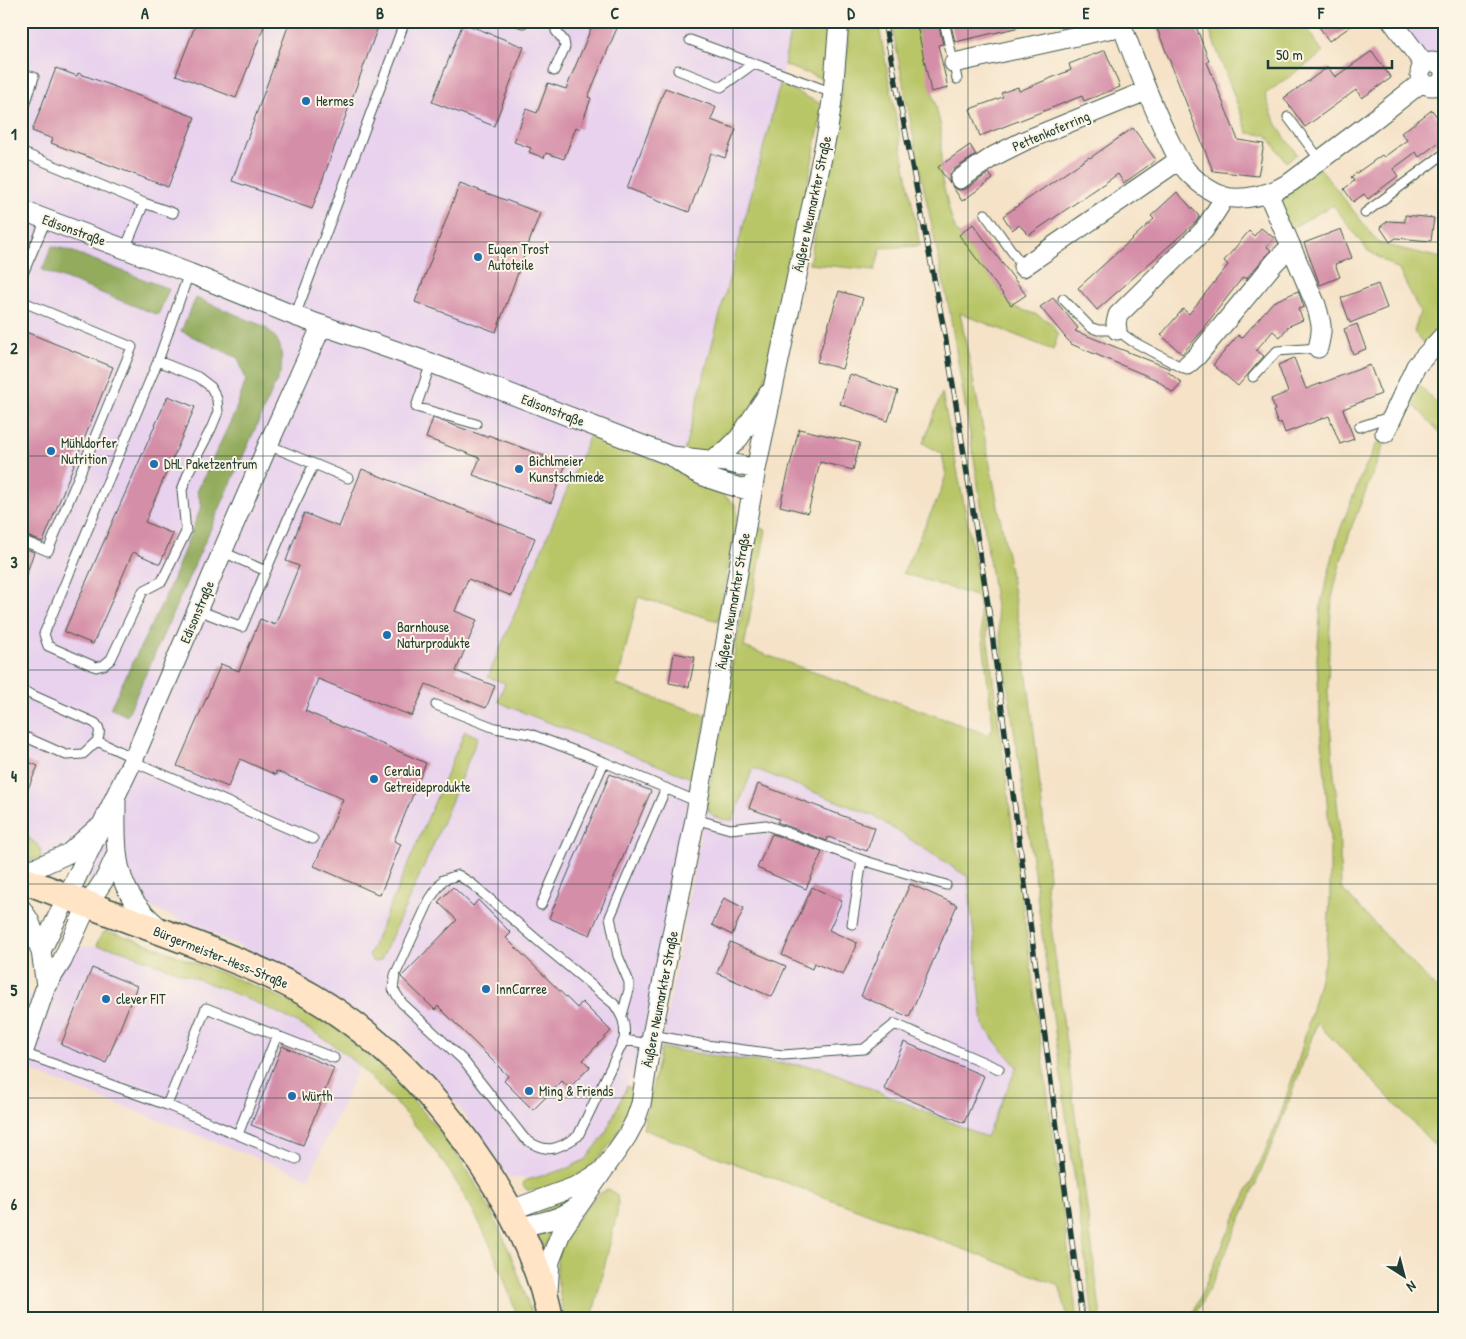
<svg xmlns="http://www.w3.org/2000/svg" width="1466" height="1339" font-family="'Patrick Hand',sans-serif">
	<rect width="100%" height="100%" fill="#fcf5e5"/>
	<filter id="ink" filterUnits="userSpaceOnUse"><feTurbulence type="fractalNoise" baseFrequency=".02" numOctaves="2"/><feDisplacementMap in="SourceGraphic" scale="10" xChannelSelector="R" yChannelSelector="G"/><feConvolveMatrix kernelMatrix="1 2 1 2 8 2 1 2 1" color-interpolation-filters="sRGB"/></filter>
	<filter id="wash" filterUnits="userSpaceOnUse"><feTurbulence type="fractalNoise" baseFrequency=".0096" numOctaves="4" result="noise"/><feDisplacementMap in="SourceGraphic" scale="20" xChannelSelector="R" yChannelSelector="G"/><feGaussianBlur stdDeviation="1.12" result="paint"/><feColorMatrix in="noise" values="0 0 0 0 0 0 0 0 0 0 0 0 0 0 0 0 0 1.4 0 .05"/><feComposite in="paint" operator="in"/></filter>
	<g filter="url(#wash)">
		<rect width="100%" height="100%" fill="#f5e2c7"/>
		<path fill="#e8d2ee" d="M21 21H792L780 84 678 471 488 677 505 683 498 701 512 708 696 780 638 1061 604 1136 586 1159 566 1169 533 1178H509L485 1142 457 1104 428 1073 387 1038 339 1003 254 952 41 859 39 847 21 831Z
			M1400 21H1445V53L1441 55 1431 57 1423 52Z
			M752 767 874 816 968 877 983 1024 995 1041 1017 1067 986 1137 820 1067 743 1060 661 1048 706 805 733 820Z
			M97 946 114 948 129 953 253 1002 295 1022 327 1041 359 1066 309 1178 21 1067V1009L23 1002 79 947Z"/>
		<path fill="#b9c667" stroke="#6c824e" d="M792 21H829L826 80 784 65Z
			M848 21H878L920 246 881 248 875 270 809 264 840 110 847 48Z
			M891 21H916L941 128V176L951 217 956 231 1013 307 1038 315 1051 323 1058 335 1053 350 960 313C983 432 1009 551 1026 670 1036 739 1042 808 1049 877L1046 886 1101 1318H1093L1024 798 977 477 949 308 919 165Z
			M1206 21H1302L1323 53 1265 94C1272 119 1281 133 1297 154L1286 162 1267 135 1248 133Z
			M780 84 819 103 822 113 772 356 762 388 732 438 704 455 684 452Z
			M1320 168 1377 241 1385 245 1441 258 1445 254V324L1423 343 1414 332 1420 312 1399 270 1367 250 1333 205 1290 229 1275 195Z
			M1415 380 1445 412V438L1405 396Z
			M942 393 982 596 1077 1318H1068L1059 1285 643 1129 661 1048 743 1060 820 1067 986 1137 1017 1067 995 1041 983 1024 968 877 874 816 753 768 733 820C721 820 710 818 706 805L758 527 766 530 744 647 989 735 993 727 978 597 903 573 940 493 946 475 942 454 923 443Z
			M590 435C639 455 694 472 736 505L737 518 718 621 638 597 617 685 706 715 696 780 512 708 498 701 505 683 488 677Z
			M1379 439 1386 440 1352 526 1340 564 1332 598 1329 641 1328 692 1333 765 1339 820 1341 888 1445 998V1156L1317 1023C1292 1095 1265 1166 1233 1236 1221 1263 1209 1292 1193 1318H1191L1217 1257 1255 1175 1280 1116 1300 1055 1326 955 1330 899V839L1320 716 1317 659 1321 603 1338 535 1361 476Z
			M465 731 478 737 432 848 381 960 373 962 369 955Z
			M21 831 40 847 41 859 21 862Z
			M105 931C141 939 174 955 208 968 252 985 297 1002 335 1028 355 1042 373 1059 390 1076 433 1119 472 1170 498 1226 512 1255 523 1287 533 1318H518C507 1288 497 1258 483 1230 457 1177 422 1129 380 1087 363 1070 346 1053 326 1040 266 1001 195 979 129 953L114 948 97 946 98 940Z
			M627 1086 634 1089 624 1121 613 1141 599 1158 582 1174 541 1191 527 1190 523 1186 524 1181 566 1169 586 1159 604 1136Z
			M609 1189 617 1195 618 1203 617 1214 592 1318H564C560 1293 550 1260 564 1237 569 1228 577 1220 583 1212 590 1203 597 1193 609 1189Z
			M577 1196C561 1208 552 1212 532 1212L536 1207Z
			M555 1226 544 1248 536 1230Z"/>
		<path fill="#92ab5c" stroke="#587448" d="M52 246 68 250 169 289 158 315 42 270Z
			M196 298 263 326C281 339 283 349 281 371L127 716 110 708 168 591 202 505 197 492 235 412 246 380 238 358 181 331Z"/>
		<g id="blocks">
			<path fill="#d58ea8" d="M197 21H266L236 98 176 75Z
				M290 21H380L312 209 232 181Z
				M594 21H620L588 97 591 98 580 129 576 127 564 159 546 153 544 158 529 152 531 148 514 142 526 109 537 113 548 83 566 89Z
				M916 21H938L943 44 938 45 948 88 931 92Z
				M950 21H1020V27L955 42Z
				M1154 21H1194L1209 61 1207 62 1238 140 1264 144 1258 176 1213 171Z
				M1315 21H1359L1329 41Z
				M463 23 524 47 494 126 432 102Z
				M1105 50 1120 87 1084 101 1082 96 980 136 970 109 1003 97 1001 93 1018 87 1019 91 1071 70 1069 64Z
				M1372 51 1391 78 1362 98 1356 90 1305 127 1284 98 1328 67 1335 77Z
				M56 68 77 76 78 73 195 117 168 187 51 143 53 139 32 131Z
				M665 88 716 107 711 120 736 129 725 158 711 153 689 212 627 188Z
				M1432 110 1437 117 1445 111V138L1419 157 1416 152 1393 169 1398 176 1368 199 1364 194 1353 202 1344 189 1354 181 1351 177 1382 155 1384 157 1407 140 1401 133Z
				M1133 128 1156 160 1124 183 1118 174 1029 235 1019 225 1012 230 1003 216 1089 157 1090 158Z
				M970 145 976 155 953 170 950 175 949 179 950 184 938 167Z
				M989 173 993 179 962 201 952 186 956 189 960 190 966 189Z
				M460 183 540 213 496 332 415 302Z
				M1177 192 1199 216 1197 221 1097 310 1078 288 1154 219 1151 216Z
				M1405 215 1434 218 1431 241 1396 238 1390 242 1380 227 1388 221 1405 222Z
				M973 224 1026 295 1011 305 959 235Z
				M1261 228 1274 238 1267 247 1271 250 1246 279 1243 277 1204 327 1205 328 1182 354 1161 335 1183 309 1189 314 1228 265 1224 261 1249 231 1254 236Z
				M1341 229 1352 258 1335 264 1340 277 1320 285 1304 243Z
				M1378 284 1387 308 1350 323 1341 298Z
				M839 291 863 298 842 369 817 362Z
				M1298 291 1304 307 1298 309 1303 320 1289 326 1280 337 1273 331 1256 350 1264 356 1238 386 1213 365 1238 335 1242 338 1273 302Z
				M1053 298 1078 328 1075 331 1171 369 1168 372 1182 383 1173 393 1157 380 1071 344 1040 307Z
				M1357 324 1366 349 1353 354 1344 329Z
				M21 330 113 367 43 542 21 534Z
				M1294 358 1306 389 1370 365 1381 394 1343 409 1354 439 1340 444 1329 416 1285 433 1281 422 1278 424 1273 411 1275 410 1271 399 1288 392 1278 365Z
				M850 374 898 391 888 421 840 404Z
				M168 396 195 407 145 522 173 534 160 564 133 552 93 644 64 632Z
				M433 418 487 437 488 435 566 464 551 503 473 475 480 458 426 438Z
				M799 429 860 443 853 470 820 462 808 513 780 506Z
				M362 469 535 538 512 596 468 579 455 611 477 620 456 671 495 686 486 708 426 684 412 716 318 679 305 711 426 763 394 841 401 844 380 895 314 866 343 799 276 771V775L240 759 228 787 177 766 221 664 239 671 260 619 275 625 299 566 286 561 304 513 339 527Z
				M21 547 34 552 23 584H21Z
				M674 653 695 657 689 687 669 683Z
				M21 759 38 766 21 804Z
				M610 774 651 791 590 935 549 918Z
				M758 784 875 828 867 851 828 837 827 841 777 822 779 819 749 808Z
				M772 834 822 852 806 889 757 868Z
				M910 884 957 905 909 1017 861 996Z
				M453 887 473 906 478 900 511 933 506 938 577 1008 582 1002 611 1031 583 1060 590 1067 569 1088 562 1081 533 1110 504 1081 508 1076 438 1006 435 1010 401 977 457 920 438 902Z
				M812 887 842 901 829 930 857 943 843 975 814 963 812 969 782 955Z
				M724 898 744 908 732 935 712 925Z
				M730 942 786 966 772 997 717 973Z
				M92 968 137 986 106 1063 61 1045Z
				M904 1042 984 1076 964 1123 884 1089Z
				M282 1046 334 1068 303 1145 251 1125Z"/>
		</g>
	</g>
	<g filter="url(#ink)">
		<use href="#blocks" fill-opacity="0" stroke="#3f564a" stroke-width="1"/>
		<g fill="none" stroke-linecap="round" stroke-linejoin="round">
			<defs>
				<path id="lane" d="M517 21 523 23
					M944 21 957 79
					M690 40 833 93
					M678 70 721 87 753 64
					M554 71 565 47 564 41 556 31 559 21
					M21 74 34 77 21 118
					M1288 117 1320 160
					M21 152 144 203 173 213
					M1365 213 1445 153
					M985 214 1024 268
					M125 249 144 203
					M21 278 46 220
					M1063 299 1090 327 1098 330H1117L1132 341 1181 367 1187 365
					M21 301 132 347 48 551 21 540
					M295 316 405 21
					M158 361 198 377 211 387 217 399 218 412 211 429 189 471 182 490 186 532 162 581 143 591 111 659 104 665 96 667 48 646 44 634 158 361 189 273
					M431 363 416 407 476 424
					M1253 377 1277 351 1318 348
					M1359 427 1392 416
					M268 445 348 478
					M223 552 266 571
					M198 610 242 627 293 507 314 464
					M21 690 95 723C101 729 100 733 97 741L134 758
					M436 705 495 728 530 734 604 762 698 802
					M21 735 66 755 83 754 97 741
					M132 761 313 839
					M695 819 730 829 766 825 862 860 852 924
					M862 860 946 885
					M541 905 604 762
					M622 1015 629 990V982L618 956 610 917 666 788
					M652 1035 706 1045 783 1055 864 1049 895 1024 999 1069
					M624 1040 578 1136C557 1150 546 1155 524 1138L463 1060 402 1003 393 989 395 975 430 899 443 880 458 875 472 884 543 945 614 1004C623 1017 626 1024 624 1040L650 1044
					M23 1053 167 1105 296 1159
					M167 1105 206 1008 334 1058
					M238 1134 277 1035"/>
				<path id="street" d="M1120 21C1136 62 1150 103 1170 142 1176 154 1182 168 1193 177 1200 184 1212 192 1222 196 1243 203 1273 193 1291 182L1367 125 1422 82
					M1392 21 1424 64
					M1420 74a12 12 0 1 1 24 0a12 12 0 1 1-24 0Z
					M954 63 1122 26
					M960 179 994 156 1024 141 1146 91
					M1268 193 1316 305C1322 325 1323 328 1318 348
					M21 210 189 273 295 316 431 363 671 456C679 461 686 467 695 472 713 481 732 486 752 491
					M1023 267 1179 160
					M1117 330 1116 323 1118 315 1204 230 1220 205 1221 195
					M1187 365 1197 356 1275 262 1291 246
					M1385 433 1416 366 1445 334
					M672 456 726 462 756 469
					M712 460 728 449 739 438 768 394
					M116 800C116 841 112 880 143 912 148 918 154 923 160 928
					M21 870 38 867 69 853 96 829
					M21 908 29 920 41 951
					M46 986 41 951 134 758 268 445 322 325
					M23 1053 46 986 62 961 88 904 106 877 117 853
					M511 1210 577 1186 599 1173
					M519 1227C538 1223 560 1220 576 1207
					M548 1292 550 1261 562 1230 627 1136 635 1121 641 1104 652 1035 695 819 756 469 828 129 833 93 839 21"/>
				<path id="secondary" d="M21 879C75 900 129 920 184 940 227 957 271 973 311 996 382 1037 439 1099 484 1167 514 1213 540 1263 550 1318"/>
			</defs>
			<use href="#lane" stroke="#3f564a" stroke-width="11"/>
			<use href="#street" stroke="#3f564a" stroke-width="21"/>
			<use href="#secondary" stroke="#3f564a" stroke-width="29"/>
			<use href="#lane" stroke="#fff" stroke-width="9"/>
			<use href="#street" stroke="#fff" stroke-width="19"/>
			<use href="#secondary" stroke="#ffe4c6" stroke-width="26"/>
			<defs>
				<path id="rail" d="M884 21 945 335 989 611 1082 1318"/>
			</defs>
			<use href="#rail" stroke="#1f3d34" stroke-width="5.5"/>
			<use href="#rail" stroke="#fcf5e5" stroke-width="4" stroke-dasharray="11" stroke-linecap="butt"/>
		</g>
	</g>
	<path fill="none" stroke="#1f3d34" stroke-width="1" stroke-opacity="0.55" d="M263 21V1318M498 21V1318M733 21V1318M968 21V1318M1203 21V1318M21 242H1445M21 456H1445M21 670H1445M21 884H1445M21 1098H1445"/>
	<g fill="#1f6fb2" stroke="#fcf5e5" stroke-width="2">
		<circle cx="306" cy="101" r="5"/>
		<circle cx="478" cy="257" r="5"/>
		<circle cx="51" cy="451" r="5"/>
		<circle cx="154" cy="464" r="5"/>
		<circle cx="519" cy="469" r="5"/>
		<circle cx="387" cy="635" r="5"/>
		<circle cx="374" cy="779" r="5"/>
		<circle cx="486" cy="989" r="5"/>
		<circle cx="106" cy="999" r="5"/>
		<circle cx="529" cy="1091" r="5"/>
		<circle cx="292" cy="1096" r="5"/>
	</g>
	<g text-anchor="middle" stroke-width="4" stroke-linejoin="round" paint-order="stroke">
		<g font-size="14" fill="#1f3d34" stroke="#fcf5e5" text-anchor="start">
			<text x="316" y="106">Hermes</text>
			<text x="488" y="254">Eugen Trost<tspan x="488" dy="16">Autoteile</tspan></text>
			<text x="61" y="448">Mühldorfer<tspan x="61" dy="16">Nutrition</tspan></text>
			<text x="529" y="466">Bichlmeier<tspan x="529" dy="16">Kunstschmiede</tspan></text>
			<text x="164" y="469">DHL Paketzentrum</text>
			<text x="397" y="632">Barnhouse<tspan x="397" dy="16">Naturprodukte</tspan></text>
			<text x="384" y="776">Ceralia<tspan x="384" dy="16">Getreideprodukte</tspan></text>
			<text x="496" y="994">InnCarree</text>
			<text x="116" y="1004">clever FIT</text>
			<text x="539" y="1096">Ming &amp; Friends</text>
			<text x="302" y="1101">Würth</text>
		</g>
		<g font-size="14" fill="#1f3d34" stroke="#fcf5e5">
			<text transform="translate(1051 131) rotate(-23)" y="5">Pettenkoferring</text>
			<text transform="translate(812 204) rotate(-78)" y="5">Äußere Neumarkter Straße</text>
			<text transform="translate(74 230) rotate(20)" y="5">Edisonstraße</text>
			<text transform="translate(553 410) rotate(21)" y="5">Edisonstraße</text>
			<text transform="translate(733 601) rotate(-80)" y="5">Äußere Neumarkter Straße</text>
			<text transform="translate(197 612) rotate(-67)" y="5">Edisonstraße</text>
			<text transform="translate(221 957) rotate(22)" y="5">Bürgermeister-Hess-Straße</text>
			<text transform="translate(660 999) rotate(-79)" y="5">Äußere Neumarkter Straße</text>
		</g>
	</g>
	<rect width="1466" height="1339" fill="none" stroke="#fcf5e5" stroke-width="55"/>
	<g transform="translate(1404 1276) rotate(144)" stroke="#fcf5e5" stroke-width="4" paint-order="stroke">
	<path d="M0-4L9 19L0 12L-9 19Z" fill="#1f3d34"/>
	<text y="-8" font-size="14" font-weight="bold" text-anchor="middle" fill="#1f3d34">N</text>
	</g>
	<path d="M1268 60v8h124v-8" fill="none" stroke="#1f3d34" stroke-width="2.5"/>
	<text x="1276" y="60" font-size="15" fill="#1f3d34" stroke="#fcf5e5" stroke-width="4" paint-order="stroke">50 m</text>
	<rect x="28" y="28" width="1410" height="1284" fill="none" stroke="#1f3d34" stroke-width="2"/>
	<g font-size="16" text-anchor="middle" font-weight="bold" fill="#1f3d34">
		<text x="145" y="19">A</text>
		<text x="380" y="19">B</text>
		<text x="615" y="19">C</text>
		<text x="851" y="19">D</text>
		<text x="1086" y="19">E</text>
		<text x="1321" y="19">F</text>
		<text x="14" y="140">1</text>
		<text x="14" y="354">2</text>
		<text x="14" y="568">3</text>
		<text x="14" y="782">4</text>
		<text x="14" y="996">5</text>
		<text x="14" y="1210">6</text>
	</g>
</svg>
